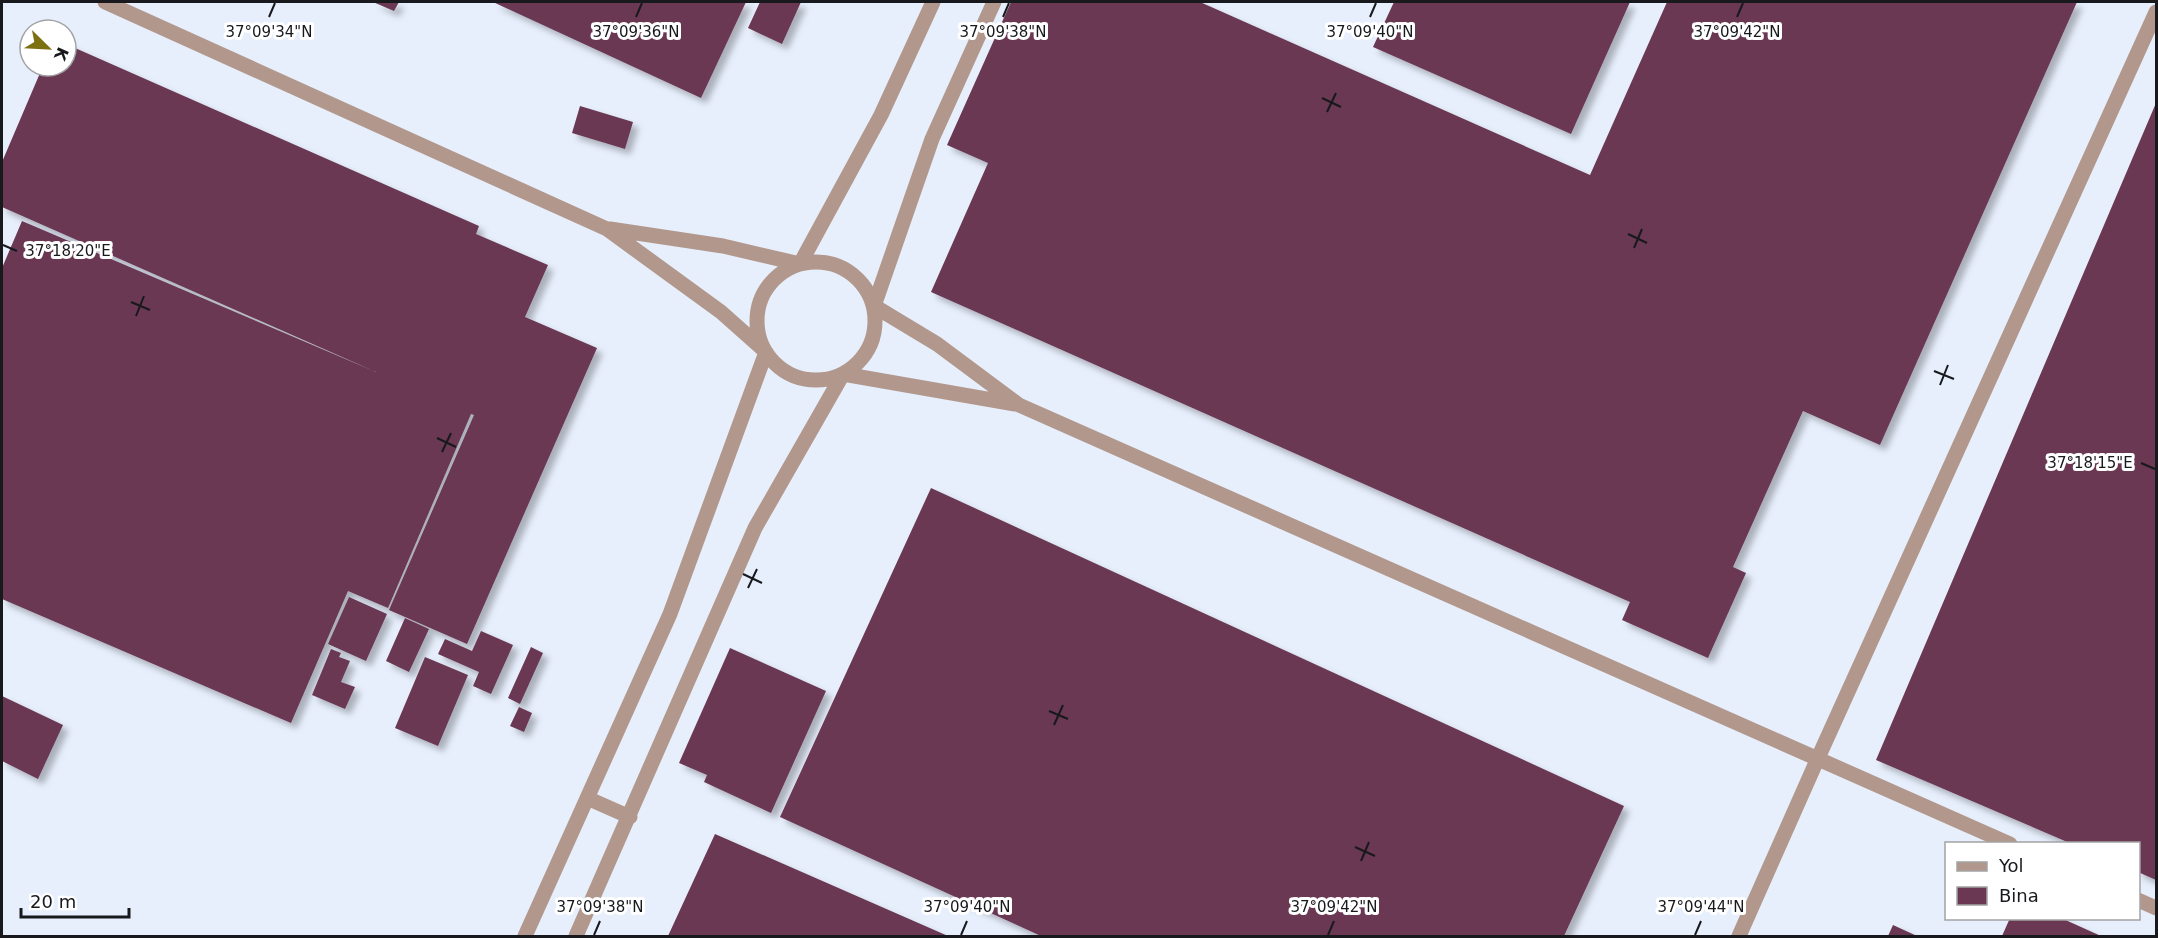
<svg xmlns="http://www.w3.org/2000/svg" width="2158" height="938" font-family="'DejaVu Sans',sans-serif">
	<defs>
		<filter id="shadow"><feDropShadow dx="5.5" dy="5.5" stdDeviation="3" flood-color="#0004"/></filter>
	</defs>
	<rect width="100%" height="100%" fill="#f6f9fd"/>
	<path fill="#e7effd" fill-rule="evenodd" d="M2 2H2156V936H2ZM30 30H66V66H30ZM1946 844H2138V918H1946Z"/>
	<path fill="#6a3852" filter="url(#shadow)" d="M373 2H399L394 11Z
		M493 2H746L701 98Z
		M760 2H801L782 44 748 28Z
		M1011 2H1200L1590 175 1667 2H2077L1880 445 1803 411 1733 567 1746 573 1708 658 1622 620 1630 602 931 292 988 163 947 145Z
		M1394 2H1630L1571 134 1373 47Z
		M66 44 479 226 476 234 548 265 525 317 597 348 467 644 389 610 474 415 471 414 388 608 348 591 291 723 2 599V268L22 221 376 372 2 207V162L43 66H66Z
		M2156 103V880L2138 872V844H2072L1876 760Z
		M580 106 633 122 625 149 572 133Z
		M931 488 1624 806 1564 936H1041L780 817Z
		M349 597 387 614 366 661 328 644Z
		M405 618 429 629 409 672 386 661Z
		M481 631 513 645 491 694 473 686 479 672 438 654 445 639 472 651Z
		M531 647 543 653 520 704 508 698Z
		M730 648 826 691 771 813 704 782 707 775 679 763Z
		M331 649 341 653 339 657 350 661 341 682 355 687 345 709 312 695Z
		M425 657 468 675 438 746 395 728Z
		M2 696 63 725 38 779 2 761Z
		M519 707 532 713 524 732 510 726Z
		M715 834 948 936H668Z
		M2010 918H2061L2101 936H2002Z
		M1893 925 1917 936H1888Z"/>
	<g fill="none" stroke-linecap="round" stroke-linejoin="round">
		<path stroke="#b2988c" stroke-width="15" d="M105 2 607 229 721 312 766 352 670 614 525 936
			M994 2 932 139 874 306 937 344 1019 405 2010 844
			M610 229 723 246 800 264 881 115 933 2
			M757 321a59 59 0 1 1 118 0a59 59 0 1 1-118 0Z
			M587 798 630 817
			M2138 900 2156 908
			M576 936 755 528 843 374 1015 404
			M1739 936 1818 758 2156 12"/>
	</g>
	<path fill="none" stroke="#17191c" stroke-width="2" d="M269 17 275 3M636 17 642 3M1003 17 1009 3M1370 17 1376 3M1737 17 1743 3M1322 98 1341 107M1327 112 1336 93M1628 234 1647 243M3 245 17 251M1634 248 1642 229M131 302 150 310M136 316 144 296M1934 371 1954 379M1940 385 1948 365M437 438 456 447M442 452 451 433M2141 463 2155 469M743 574 762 583M748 588 757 569M1049 711 1068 719M1054 725 1063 705M1355 847 1375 856M1361 861 1369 842M594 935 600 921M961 935 967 921M1328 935 1334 921M1695 935 1701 921"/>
	<g font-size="15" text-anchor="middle" fill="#17191c" stroke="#fff" stroke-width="6" stroke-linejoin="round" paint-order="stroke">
		<text x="269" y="37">37°09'34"N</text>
		<text x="636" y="37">37°09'36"N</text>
		<text x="1003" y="37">37°09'38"N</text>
		<text x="1370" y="37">37°09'40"N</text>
		<text x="1737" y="37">37°09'42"N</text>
		<text x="68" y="256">37°18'20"E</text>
		<text x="2090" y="468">37°18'15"E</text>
		<text x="600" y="912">37°09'38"N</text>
		<text x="967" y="912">37°09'40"N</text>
		<text x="1334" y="912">37°09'42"N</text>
		<text x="1701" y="912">37°09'44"N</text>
	</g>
	<rect width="2158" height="938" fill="none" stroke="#17191c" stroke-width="6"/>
	<rect x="1945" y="842" width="195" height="78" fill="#ffffff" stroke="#a2a3a4" stroke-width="1.5"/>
	<rect x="1957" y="862" width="30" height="9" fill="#b2988c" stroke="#a2a3a4" stroke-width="1.5"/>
	<text x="1999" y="872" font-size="18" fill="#17191c">Yol</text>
	<rect x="1957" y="887" width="30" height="18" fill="#6a3852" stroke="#a2a3a4" stroke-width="1.5"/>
	<text x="1999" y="902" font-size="18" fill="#17191c">Bina</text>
	<g transform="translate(48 48) rotate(114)"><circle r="28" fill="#ffffff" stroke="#a2a3a4" stroke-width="1.5"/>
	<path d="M0-4.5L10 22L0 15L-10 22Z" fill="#7c7010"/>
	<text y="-9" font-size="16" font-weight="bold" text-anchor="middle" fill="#17191c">K</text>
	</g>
	<path d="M21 908v9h108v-9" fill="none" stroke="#17191c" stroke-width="3"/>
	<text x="30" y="908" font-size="18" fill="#17191c" stroke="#ffffff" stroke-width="4.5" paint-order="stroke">20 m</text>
</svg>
